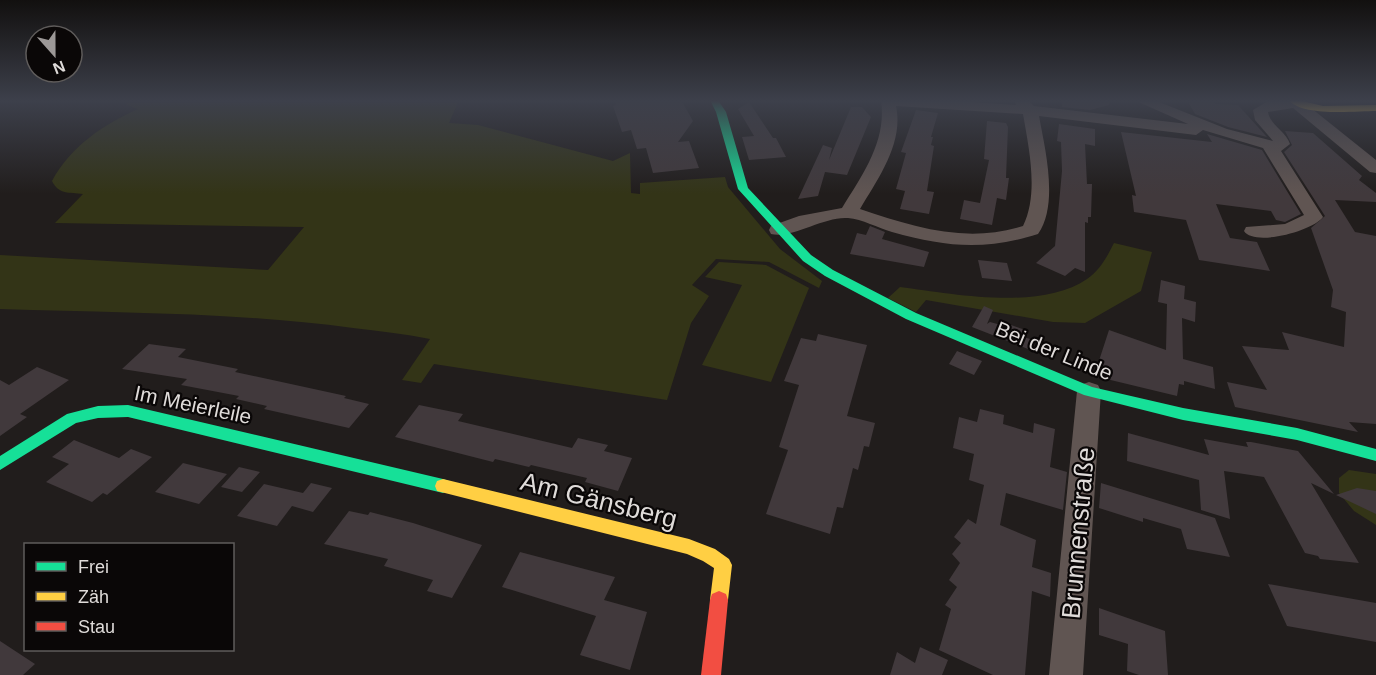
<svg xmlns="http://www.w3.org/2000/svg" width="1376" height="675" font-family="Helvetica,sans-serif">
	<rect width="100%" height="100%" fill="#211d1c"/>
	<path fill="#333417" d="M123 100H459L449 123 478 125 613 161 630 153 631 193 640 194V183L725 177 728 187 780 249 822 281 819 288 769 262 716 259 692 285 709 296 691 323 667 400 434 364 421 383 402 380 430 339C405 334 378 331 353 328 236 312 117 313 0 309V255L268 270 304 227 55 223 83 194C69 192 59 195 52 181 71 146 103 125 138 109L129 106Z
		M1114 243 1152 252 1141 291 1085 323 1053 322 926 300 916 312 888 298 900 287C953 294 1041 311 1087 279 1100 270 1107 257 1114 243Z
		M719 262 766 265 809 288 771 382 702 365 742 285 705 277Z
		M1349 470 1376 474V525L1354 511 1339 493V478Z"/>
	<path fill="#41393c" d="M632 100H681L693 121 678 142 689 141 699 168 653 173 646 148 637 149 631 130 622 132 613 106 616 105 615 102Z
		M1062 100H1109V105L1090 110 1062 107Z
		M1187 100H1212L1216 104 1238 105 1267 137 1228 127 1195 114Z
		M749 102 773 138H776L786 157 749 160 742 137 754 136 738 109Z
		M851 107H862L871 117 847 175 825 172 818 196 798 199 823 145 832 148 829 160Z
		M916 110 938 113 931 137H933L931 145 934 146 927 191 934 192 929 214 900 209 905 191 896 189 906 153 901 152Z
		M987 121 1006 123 1008 127 1006 178H1009L1006 200 997 198 992 225 960 219 964 200 980 203 989 160 984 159Z
		M1059 124 1095 129V146L1085 144 1087 184H1092L1091 217H1088V223L1085 222V272L1075 268 1065 276 1036 263 1055 246 1062 171 1061 142 1057 141Z
		M1285 131 1313 133 1362 176 1359 180 1376 193V202L1335 200 1355 232 1376 236V424L1349 422 1358 432 1235 407 1227 382 1267 390 1242 346 1289 350 1282 332 1344 347 1346 312 1331 307 1333 290 1311 228 1325 216 1284 152 1292 145Z
		M1121 132 1212 142 1207 134 1262 150 1301 214 1285 222 1276 220 1271 211 1216 204 1230 238 1257 242 1270 271 1199 260 1186 220 1134 212 1132 195 1136 196Z
		M870 226 885 232 882 239 929 252 924 267 850 254 857 233 866 235Z
		M978 260 1007 263 1012 281 982 278Z
		M1161 280 1185 286 1184 299 1196 302 1195 322 1182 318 1183 359 1213 367 1215 389 1184 381V385L1179 384 1177 396 1094 376 1109 330 1166 350 1167 304 1158 302Z
		M984 306 993 310 987 324 990 322 1001 325 1003 322 1028 331 1024 337 1033 340 1028 349 972 327Z
		M818 334 867 345 847 416 875 423 869 447 864 446 858 470 853 468 843 508 837 507 830 534 766 514 788 450 779 447 799 385 784 381 801 338 816 341Z
		M149 344 186 349 178 357 238 369 235 372 346 396 344 398 369 404 349 428 264 409 267 406 236 399 239 396 181 385 187 379 122 369Z
		M957 351 982 361 974 375 949 364Z
		M37 367 69 380 20 414 27 417 0 436V380L9 385Z
		M419 405 463 414 458 421 572 448 578 438 608 445 604 451 632 458 618 491 585 482 587 478 531 465 529 467 495 459 493 462 395 437Z
		M980 409 1004 415 1003 424 1033 433 1034 423 1055 429 1050 467 1067 472 1063 510 1006 493 1000 525 1036 540 1032 567 1051 573 1050 597 1032 591 1025 675H993L939 650 951 609 945 605 957 587 949 580 960 563 952 554 961 543 954 537 968 519 976 524 984 485 969 480 974 454 953 448 959 417 977 422Z
		M1128 433 1209 455 1204 439 1248 447 1246 442H1251L1298 451 1334 494 1311 483 1359 563 1320 559 1318 556 1305 553 1264 477 1224 471 1230 519 1201 510 1199 480 1127 461Z
		M74 440 119 458 131 449 152 457 107 495 103 493 92 502 46 482 69 464 52 457Z
		M183 463 227 474 199 504 155 492Z
		M239 467 260 472 242 492 221 487Z
		M311 483 332 488 313 512 292 506 277 526 237 516 264 484 303 493Z
		M1101 483 1215 518 1230 557 1187 549 1181 529 1143 518V522L1099 508Z
		M1357 488 1376 491V514L1336 495Z
		M349 511 368 515 370 512 413 523 482 545 452 598 427 591 433 580 384 566 388 559 324 544Z
		M520 552 615 577 604 600 647 612 630 670 580 655 596 616 502 587Z
		M1268 584 1376 603V642L1287 626Z
		M1099 608 1165 631 1168 675H1139L1127 671 1128 644 1099 635Z
		M0 641 35 664 23 675H0Z
		M920 647 948 660 942 675H890L897 652 915 663Z"/>
	<g fill="none" stroke-linecap="round" stroke-linejoin="round">
		<path fill="#605552" fill-rule="evenodd" d="M881 100H941L1016 105 1014 100H1028L1034 106 1188 124 1134 100H1154L1227 129 1273 141 1255 120 1253 110 1268 101 1301 100 1376 160V173L1370 172 1293 108 1268 112C1270 125 1286 131 1290 144L1281 151 1323 217C1313 231 1254 247 1244 231L1246 227 1285 224 1304 215 1263 148 1203 130 1196 135 1039 116C1045 149 1059 204 1038 234 984 251 946 247 892 232 878 228 862 219 848 218 824 216 792 239 771 234L769 230 771 226 799 216 842 208C863 174 887 141 881 100ZM896 106 1023 114C1029 149 1039 193 1023 226 966 244 914 227 860 209 878 179 904 143 896 106Z
			M1089 382 1098 385 1101 391 1083 675H1049L1077 391 1080 385Z"/>
		<path fill="#16e098" fill-rule="evenodd" d="M710 100H718L726 112 748 188 811 255 833 270 916 313 1092 387 1183 408 1297 428 1376 449V461L1297 440 1183 420 1084 395 906 319 825 276 803 261 738 189 716 112Z
			M128 405 443 479 449 481 451 486 449 491 443 493 128 417 98 418 76 423 0 470V456L67 414 98 406Z"/>
		<path fill="#ffcf43" fill-rule="evenodd" d="M1289 100H1298L1323 106 1376 105V111C1355 111 1302 117 1289 100Z
			M443 479 689 539 715 549 729 559 732 565 728 600 726 606 719 609 712 606 710 600 714 568 703 561 687 554 437 491 435 486 437 481Z"/>
		<path fill="#f24e42" fill-rule="evenodd" d="M719 591 726 594 728 600 721 675H701L710 600 712 594Z"/>
	</g>
	<linearGradient id="sky" x2="0" y2="1"><stop stop-color="#12100f"/><stop offset="0.52" stop-color="#3d404b"/><stop offset="1" stop-color="#3d404b" stop-opacity="0"/></linearGradient>
	<rect width="1376" height="194" fill="url(#sky)"/>
	<g text-anchor="middle" stroke-width="4.5" stroke-linejoin="round" paint-order="stroke">
		<g font-size="21" fill="#dfdbd9" stroke="#0a0707">
			<text transform="translate(1054 351) rotate(22)" y="7">Bei der Linde</text>
			<text transform="translate(193 405) rotate(12)" y="7">Im Meierleile</text>
		</g>
		<g font-size="26" fill="#dfdbd9" stroke="#0a0707">
			<text transform="translate(599 500) rotate(14)" y="9">Am Gänsberg</text>
			<text transform="translate(1078 533) rotate(-85)" y="9">Brunnenstraße</text>
		</g>
	</g>
	<rect x="24" y="543" width="210" height="108" fill="#0a0707" stroke="#5f5c5b" stroke-width="1.5"/>
	<rect x="36" y="562" width="30" height="9" fill="#16e098" stroke="#5f5c5b" stroke-width="1.5"/>
	<text x="78" y="573" font-size="18" fill="#dfdbd9">Frei</text>
	<rect x="36" y="592" width="30" height="9" fill="#ffcf43" stroke="#5f5c5b" stroke-width="1.5"/>
	<text x="78" y="603" font-size="18" fill="#dfdbd9">Zäh</text>
	<rect x="36" y="622" width="30" height="9" fill="#f24e42" stroke="#5f5c5b" stroke-width="1.5"/>
	<text x="78" y="633" font-size="18" fill="#dfdbd9">Stau</text>
	<g transform="translate(54 54) rotate(159)"><circle r="28" fill="#0a0707" stroke="#5f5c5b" stroke-width="1.5"/>
	<path d="M0-4.5L10 22L0 15L-10 22Z" fill="#9c9897"/>
	<text y="-9" font-size="16" font-weight="bold" text-anchor="middle" fill="#dfdbd9">N</text>
	</g>
</svg>
